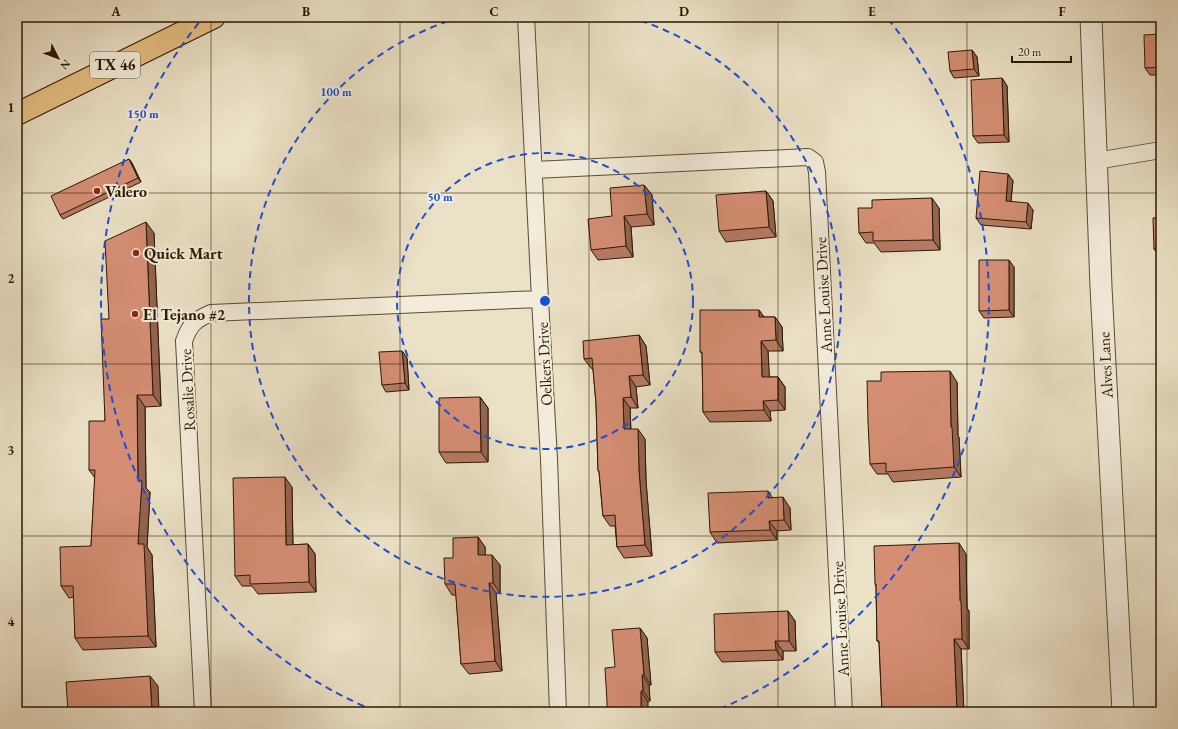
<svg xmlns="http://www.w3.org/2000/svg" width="1178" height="729" font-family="'EB Garamond',serif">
	<rect width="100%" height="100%" fill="#ebe1c6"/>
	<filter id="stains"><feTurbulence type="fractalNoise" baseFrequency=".005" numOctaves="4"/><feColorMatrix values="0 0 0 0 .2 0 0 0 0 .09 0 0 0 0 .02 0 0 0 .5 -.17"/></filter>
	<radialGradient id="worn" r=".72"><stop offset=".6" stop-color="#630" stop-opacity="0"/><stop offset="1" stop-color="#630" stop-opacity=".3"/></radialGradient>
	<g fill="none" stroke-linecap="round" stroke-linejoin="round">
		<defs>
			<path id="minor" d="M526 17 540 299 549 459 558 712
				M1096 161 1161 150
				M534 170 808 157 815 162 817 172 844 712
				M203 712 184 341C190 324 195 320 211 313L540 299"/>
			<path id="tertiary" d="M1091 17 1101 287 1123 712"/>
			<path id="primary" d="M17 114 214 17"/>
		</defs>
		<use href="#minor" stroke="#5a4b33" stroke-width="18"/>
		<use href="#tertiary" stroke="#5a4b33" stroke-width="23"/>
		<use href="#primary" stroke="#2a1902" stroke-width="24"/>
		<use href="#minor" stroke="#f2ecda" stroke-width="16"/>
		<use href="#tertiary" stroke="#f2ecda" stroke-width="21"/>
		<use href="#primary" stroke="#e6c083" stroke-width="22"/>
	</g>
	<path fill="#b77a64" stroke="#2a1902" d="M1161 34V75H1150L1145 68Z
		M972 50 977 57 979 76 954 78 950 71Z
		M1002 78 1007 86 1009 142 978 143 973 136Z
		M129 159 132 163 141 182 63 219 60 215Z
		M1008 174 1013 181 1011 201 1033 210 1031 229 981 225 976 218Z
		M644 185 652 195 654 225 631 227 633 257 598 260 591 250Z
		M766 191 773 201 776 237 726 242 719 231Z
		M939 208 940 250 881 252 874 243H866L859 233Z
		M1161 217V256H1159L1154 249Z
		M154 233 161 406 145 407 146 488 150 492 147 547 152 555 156 647 83 650 75 638 74 597 69 598 61 586 91 546 95 478 89 470 105 421 109 319Z
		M1014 267V317L984 318 979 311Z
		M759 310 764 317H775L782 327 783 351H768L769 377H778L785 387V410L770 411 771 421 710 422 703 412 702 354 700 352Z
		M639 335 646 346 650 385 636 387 638 408H630L631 429 645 439 646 481 652 556 624 558 617 547 615 526H610L603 516 599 472 598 471 596 403 593 369H592L584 359Z
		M402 351 407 358 409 390 386 392 382 385Z
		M957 382 958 436 959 437 961 477 893 482 888 474H877L870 464Z
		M480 397 488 408V462L446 463 439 452Z
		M292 487 293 545 308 544 315 554 316 592 258 594 252 586H242L235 576Z
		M773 498 790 508 791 530 777 531V540L717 543 710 532Z
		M478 537 485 547V555L500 565V593H496L502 671 469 674 461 664 456 595H452L445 584 453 558Z
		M966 554 967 608 969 611V649H961L964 712H882L879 643 877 641 876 586 875 584Z
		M788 611 795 621 796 651H783V660L722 662 715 652Z
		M640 628 647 638 651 685H649L650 701 648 702 615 667Z"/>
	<path fill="#956351" stroke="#2a1902" d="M972 50 977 57 979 76 974 69Z
		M1002 78 1007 86 1009 142 1004 135Z
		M129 159 132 163 141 182 138 178Z
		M1008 174 1013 181 1010 208 1006 201Z
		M644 185 652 195 654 225 647 214Z
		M766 191 773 201 776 237 769 227Z
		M932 198 939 208 940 250 933 240Z
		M1028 203 1033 210 1031 229 1026 222Z
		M624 216 631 227 633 257 626 246Z
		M146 222 154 233 161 406 153 395Z
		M1009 260 1014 267V317L1009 310Z
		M759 310 766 320 759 317Z
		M775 317 782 327 783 351 776 340Z
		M639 335 646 346 650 385 643 375Z
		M761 341 768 351 770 387 762 377Z
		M402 351 407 358 409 390 405 383Z
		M950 371 957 382 958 436 959 437 961 477 954 467 951 427Z
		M629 376 636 387 638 408 631 397Z
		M778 377 785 387V410L778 400Z
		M137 395 145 407 146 488 150 492 147 547 152 555 156 647 148 636 138 544V481Z
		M480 397 488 408V462L481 452Z
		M623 398 630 408 631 440 624 429Z
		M763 401 770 411 771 421 764 410Z
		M638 429 645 439 646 481 652 556 645 545 639 471Z
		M285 477 292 487 293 555 286 545Z
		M768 491 775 501 768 498Z
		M783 497 790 508 791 530 784 520Z
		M769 521 777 531V540L770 530Z
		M478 537 485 547 486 565 478 555Z
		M959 543 966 554 967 608 969 611V649L962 639 960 601Z
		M308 544 315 554 316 592 309 582Z
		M492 555 500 565V593L493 583Z
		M489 583 496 593 502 671 495 661Z
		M788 611 795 621 796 651 789 641Z
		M640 628 647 638 651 685 644 675Z
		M954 639 961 649 964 712H957Z
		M775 641 783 651V660L776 650Z
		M642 675 649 685 650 701 643 691Z
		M150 676 158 686 159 712H152Z
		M641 691 648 702V712H641Z"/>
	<path fill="#d58e74" stroke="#2a1902" d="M1161 34V67L1145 68 1144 35Z
		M972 50 974 69 950 71 948 52Z
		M1002 78 1004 135 973 136 971 80Z
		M129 159 138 178 60 215 51 196Z
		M980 171 1008 174 1006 201 1028 203 1026 222 976 218Z
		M644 185 647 214 624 216 626 246 591 250 588 219 612 216 610 188Z
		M766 191 769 227 719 231 716 195Z
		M932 198 933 240 873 241V232L859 233 858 208H872V200Z
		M1161 217V249H1154L1153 218Z
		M146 222 153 395H137L138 481H142L138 544H144L148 636 75 638 73 586H61L60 547 91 546 95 470H89V421H105L101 319H109L105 241Z
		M979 260H1009V310L979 311Z
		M700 310H759V317H775L776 340 761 341 762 377H778V400L763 401 764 410 703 412 702 352H700Z
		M639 335 643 375 629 376 631 397 623 398 624 429H638L639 471 645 545 617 547 615 515 603 516 599 471H598L596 403 592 358 584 359 583 341Z
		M402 351 405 383 382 385 379 352Z
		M950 371 951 427H952L954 467 886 472V463L870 464 868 422 867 381H881V372Z
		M480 397 481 452H439V398Z
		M285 477 286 545 308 544 309 582 250 584V575L235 576 233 478Z
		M768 491V498L783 497 784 520 769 521 770 530 710 532 708 493Z
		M478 537V555H492L493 583H489L495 661 461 664 455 584H445L444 558H453V538Z
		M959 543 960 601H961L962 639H954L957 712H882L879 641H877L876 584H875L874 546Z
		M788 611 789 641H775L776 650 715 652 714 614Z
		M640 628 644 675H642L643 691H641V712H607V702L605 668 615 667 612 630Z
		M150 676 152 712H68L66 682Z"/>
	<path fill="none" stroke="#2a1902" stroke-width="1" stroke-opacity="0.55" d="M211 17V712M400 17V712M589 17V712M778 17V712M967 17V712M17 193H1161M17 364H1161M17 536H1161"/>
	<g fill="none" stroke="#1d4ed8" stroke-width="2" stroke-dasharray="7 5">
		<circle cx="545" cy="301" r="148"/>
		<path d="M629 17A296 296 0 1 1 461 17"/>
		<path d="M375 711A444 444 0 0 1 202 19M888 19A444 444 0 0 1 715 711"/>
	</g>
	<g fill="#8f2418" stroke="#f2ecda" stroke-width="1.5">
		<circle cx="97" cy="191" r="4"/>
		<circle cx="136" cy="253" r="4"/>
		<circle cx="135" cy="314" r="4"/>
	</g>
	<g text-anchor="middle" stroke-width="4" stroke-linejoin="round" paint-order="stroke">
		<rect fill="#f2ecda" stroke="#665843" stroke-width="1" x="90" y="52" width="50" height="26" rx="3"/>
		<g font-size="15" font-weight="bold" fill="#2a1902">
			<text x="115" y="70">TX 46</text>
		</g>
		<g font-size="16" font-weight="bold" fill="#2a1902" stroke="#f2ecda" text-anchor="start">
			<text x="105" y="197">Valero</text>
			<text x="144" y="259">Quick Mart</text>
			<text x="143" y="320">El Tejano #2</text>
		</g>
		<g font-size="16" fill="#2a1902" stroke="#f2ecda">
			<text transform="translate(823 295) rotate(-93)" y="6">Anne Louise Drive</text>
			<text transform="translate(544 364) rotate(-93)" y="6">Oelkers Drive</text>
			<text transform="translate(1105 365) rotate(-93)" y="6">Alves Lane</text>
			<text transform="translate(187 390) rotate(-93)" y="6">Rosalie Drive</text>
			<text transform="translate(840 619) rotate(-93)" y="6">Anne Louise Drive</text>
		</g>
	</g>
	<circle cx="545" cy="301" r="6" fill="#1d4ed8" stroke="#f2ecda" stroke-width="2"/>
	<g font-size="12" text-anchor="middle" font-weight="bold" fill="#1d4ed8" stroke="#f2ecda" stroke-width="4" stroke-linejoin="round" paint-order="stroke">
		<text x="336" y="96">100 m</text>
		<text x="143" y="118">150 m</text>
		<text x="440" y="201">50 m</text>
	</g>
	<rect width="1178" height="729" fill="none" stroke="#ebe1c6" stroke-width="44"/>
	<g transform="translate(58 58) rotate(132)" stroke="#f2ecda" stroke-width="3" paint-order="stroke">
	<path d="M0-3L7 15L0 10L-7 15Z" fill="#2a1902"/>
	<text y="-6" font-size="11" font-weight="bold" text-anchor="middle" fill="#2a1902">N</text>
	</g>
	<path d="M1012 56v6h59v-6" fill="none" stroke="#2a1902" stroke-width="2"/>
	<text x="1018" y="56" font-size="12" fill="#2a1902" stroke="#f2ecda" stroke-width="3" paint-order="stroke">20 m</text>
	<rect x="22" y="22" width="1134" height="685" fill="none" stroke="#2a1902" stroke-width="1.5"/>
	<g font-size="13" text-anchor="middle" font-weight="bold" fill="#2a1902">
		<text x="116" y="16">A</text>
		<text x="306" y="16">B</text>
		<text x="494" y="16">C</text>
		<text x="684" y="16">D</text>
		<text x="872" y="16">E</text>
		<text x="1062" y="16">F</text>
		<text x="11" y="112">1</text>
		<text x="11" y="283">2</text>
		<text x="11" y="455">3</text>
		<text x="11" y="626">4</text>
	</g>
	<rect width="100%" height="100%" filter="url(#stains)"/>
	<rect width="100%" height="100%" fill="url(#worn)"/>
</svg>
